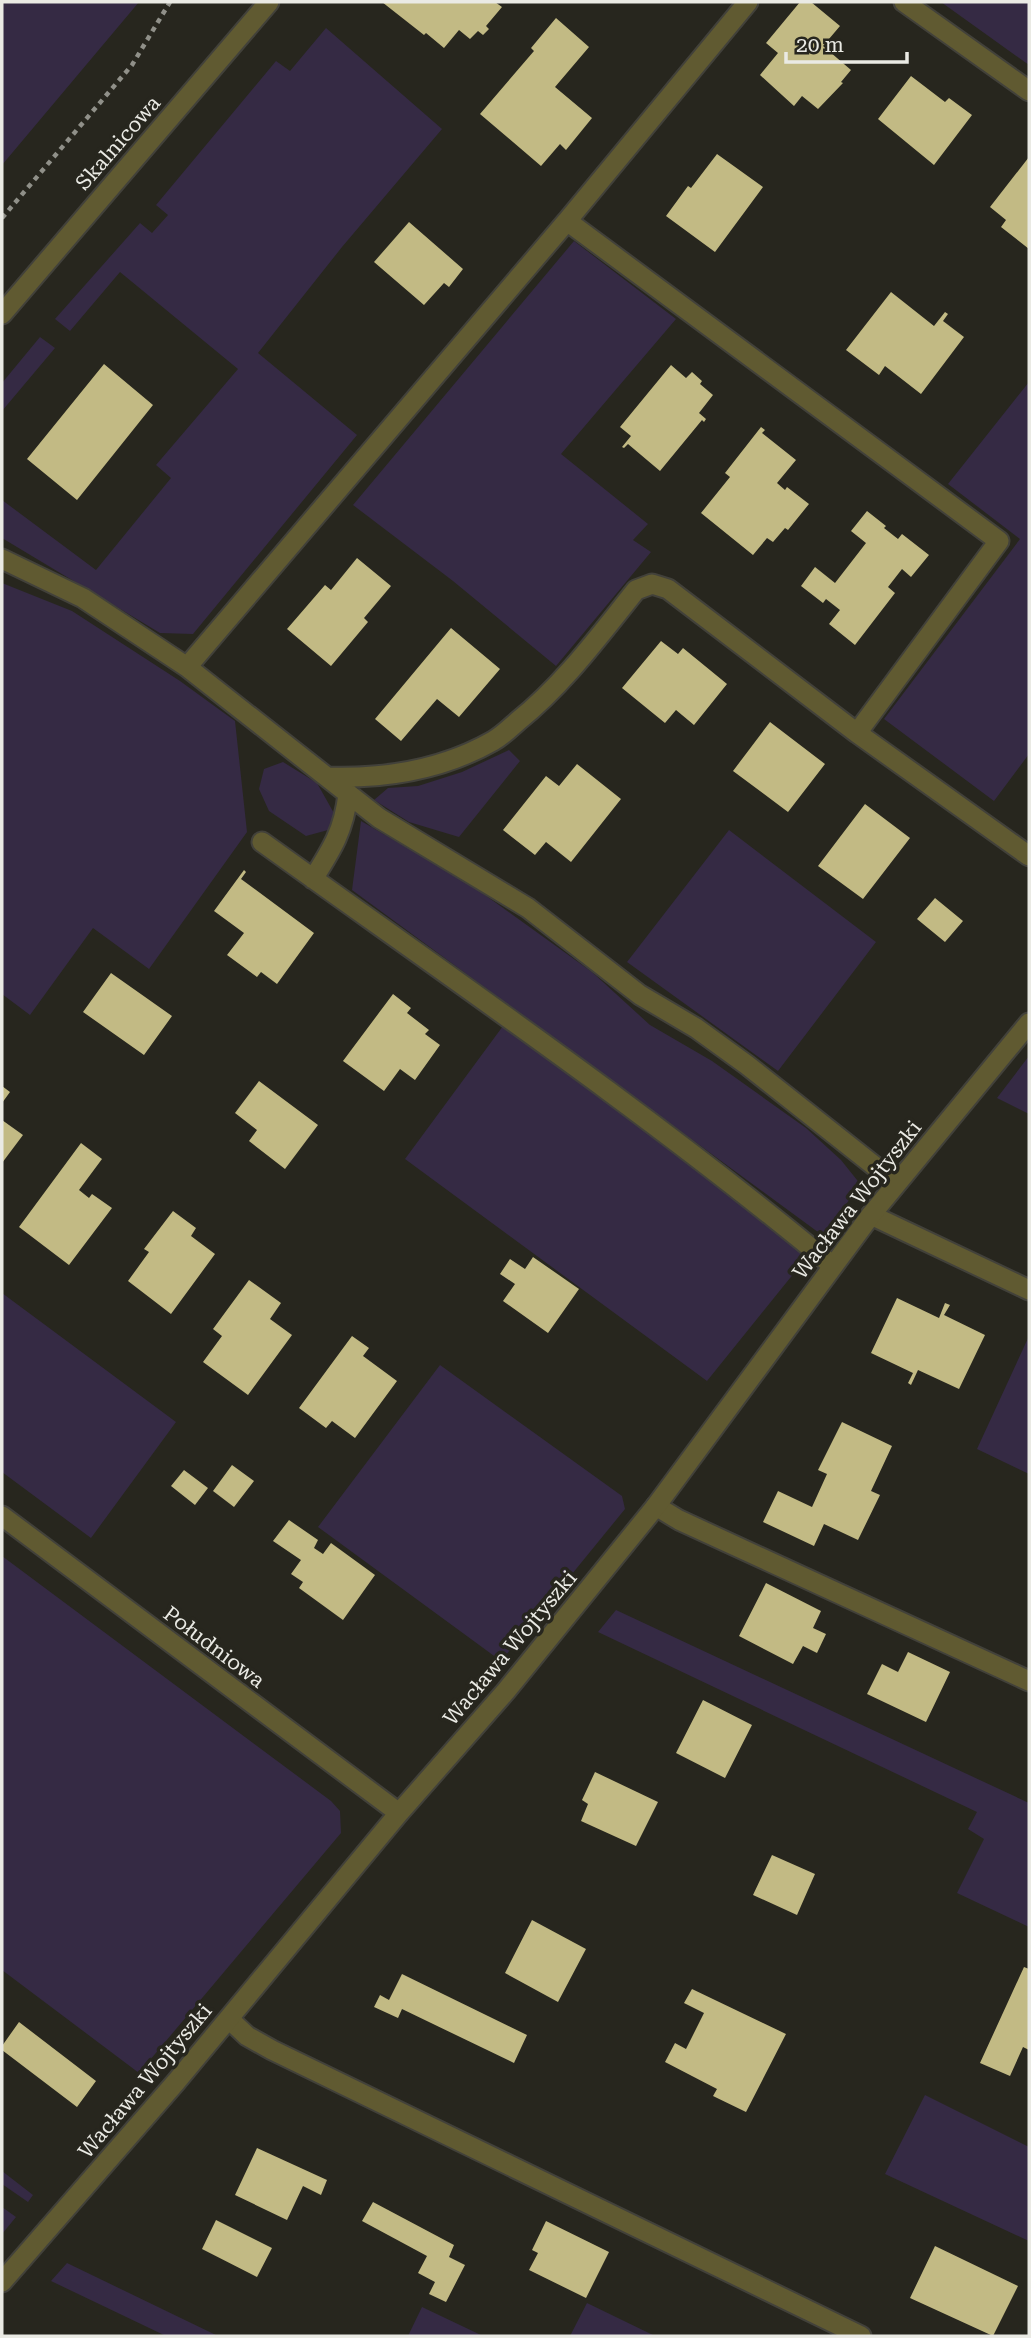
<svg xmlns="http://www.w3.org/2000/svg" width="1031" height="2338" font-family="'Roboto Serif',serif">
	<rect width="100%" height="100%" fill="#27261e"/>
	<path fill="#352a44" d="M2 2H139L2 165Z
		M941 2H1029V65Z
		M326 28 442 129 342 247 258 353 357 435 193 634 160 633 2 538V500L96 570 171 478 156 465 238 369 120 272 70 331 55 319 140 223 152 233 168 215 156 205 276 61 290 71Z
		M574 241 676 319 561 454 648 524 633 540 651 552 556 666 453 581 353 505Z
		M40 337 55 348 2 411V383Z
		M1029 382V754L994 801 884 719 1020 539 948 484Z
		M2 583 72 611 180 681 235 721 247 832 149 969 93 928 30 1015 2 994Z
		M509 750 520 761 459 837 409 822 374 800 388 788 418 786 462 772Z
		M283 762 317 783 335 815 328 830 306 836 269 811 259 789 264 769Z
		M361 821 467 882 592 972 650 1025 712 1061 806 1128 841 1160 861 1185 822 1235 352 890Z
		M729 830 876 942 778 1071 627 962Z
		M503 1026 686 1158 807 1257 707 1381 405 1159Z
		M1029 1056V1114L997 1098Z
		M2 1293 176 1422 91 1538 2 1472Z
		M1029 1336V1474L977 1449Z
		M440 1365 622 1496 625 1509 501 1661 318 1527Z
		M2 1556 331 1801 340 1811 341 1833 139 2073 2 1970Z
		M616 1610 1029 1803V1927L957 1893 984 1839 968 1829 977 1812 598 1632Z
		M925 2095 1029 2147V2241L885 2174Z
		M2 2171 33 2195 28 2202 2 2184Z
		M2 2207 16 2217 2 2234Z
		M67 2263 218 2336H166L51 2281Z
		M587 2303 655 2336H570Z
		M422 2307 483 2336H408Z"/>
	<path fill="#c2ba84" d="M382 2H495L502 7 486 26 489 29 483 35 478 31 470 39 459 30 444 48 426 33 424 35Z
		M800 2H811L840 26 823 46 851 70 841 82 843 83 818 109 802 96 794 106 760 75 778 53 766 43Z
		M556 18 589 47 555 87 592 118 566 150 560 144 541 166 480 114 534 51 531 48Z
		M911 76 945 102 949 98 972 115 934 165 878 119Z
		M717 154 763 187 715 252 666 216 688 186 691 188Z
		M1029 157V249L1001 227 1006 220 990 207Z
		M409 222 463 269 449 287 444 283 424 305 374 262Z
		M891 292 934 326 945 312 948 314 943 321 964 337 921 394 885 366 879 375 846 350Z
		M104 364 153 405 77 500 27 459Z
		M671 365 686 378 692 372 702 381 700 384 713 395 699 413 706 419 704 422 702 420 660 471 628 444 624 448 622 447 631 436 620 427Z
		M761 427 765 430 762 433 796 460 777 483 785 490 787 487 809 504 788 530 785 528 773 542 767 538 753 555 701 513 730 477 725 473Z
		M867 511 886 526 884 528 898 539 902 534 929 555 911 577 902 569 888 587 895 593 855 645 829 624 840 610 826 599 823 603 801 586 815 567 835 583 866 543 851 531Z
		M357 558 391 586 364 618 368 622 331 666 287 629 325 585 331 590Z
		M451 628 500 669 459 717 437 699 401 741 375 719Z
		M661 641 678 654 683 648 727 684 694 725 676 710 665 723 622 688Z
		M770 722 825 764 788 812 733 771Z
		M577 764 621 799 571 862 546 842 535 855 503 830 546 776 559 786Z
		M865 804 910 838 863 899 818 866Z
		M244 870 246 872 241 879 314 933 277 984 261 972 257 977 227 955 244 933 214 911Z
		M935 898 963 921 945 942 917 919Z
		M111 973 172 1016 144 1055 83 1012Z
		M393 994 411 1008 407 1013 429 1030 425 1034 440 1045 415 1080 400 1069 384 1091 343 1061Z
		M259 1081 318 1125 285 1169 249 1141 257 1130 235 1113Z
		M2 1086 10 1092 2 1103Z
		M2 1120 23 1135 2 1163Z
		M81 1143 102 1159 79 1190 89 1198 92 1194 112 1208 69 1265 19 1227Z
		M173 1211 196 1228 191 1236 215 1254 171 1314 128 1281 149 1252 144 1249Z
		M533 1257 579 1289 548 1333 503 1301 515 1284 500 1274 510 1259 525 1269Z
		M249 1280 281 1303 270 1319 292 1335 248 1395 203 1362 222 1336 213 1329Z
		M897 1298 939 1318 945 1303 950 1305 944 1315 985 1335 959 1389 918 1370 911 1385 908 1383 913 1373 871 1353Z
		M352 1336 369 1348 363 1356 397 1381 355 1438 332 1421 326 1428 299 1408Z
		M842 1422 892 1446 871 1491 880 1495 858 1540 824 1524 814 1546 763 1522 778 1491 812 1507 827 1474 818 1470Z
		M232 1465 254 1481 234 1507 213 1491Z
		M184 1470 208 1488 195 1505 171 1486Z
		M289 1520 318 1540 314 1548 323 1554 331 1543 375 1575 343 1620 299 1588 303 1582 291 1574 301 1560 273 1541Z
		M766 1583 821 1611 813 1628 826 1634 817 1653 803 1646 793 1664 739 1636Z
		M908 1652 950 1672 926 1722 867 1694 882 1664 898 1672Z
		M703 1700 752 1725 725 1778 676 1753Z
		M595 1772 658 1802 636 1846 581 1821 588 1804 582 1800Z
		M772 1855 815 1874 797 1915 753 1895Z
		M532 1920 586 1949 558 2002 505 1973Z
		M1024 1967 1029 1969V2050L1023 2047 1010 2076 980 2063Z
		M402 1974 527 2035 514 2063 402 2009 398 2018 374 2007 380 1995 389 2000Z
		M692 1989 786 2034 746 2112 713 2096 717 2089 665 2062 675 2043 686 2049 704 2013 684 2003Z
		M19 2022 96 2081 77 2107 2 2050V2046Z
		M257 2148 327 2180 321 2195 303 2186 287 2220 235 2195Z
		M373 2202 454 2245 449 2257 465 2265 446 2302 429 2294 435 2282 418 2273 427 2256 362 2221Z
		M216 2220 272 2248 257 2277 202 2249Z
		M546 2221 609 2252 586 2298 529 2270 538 2253 532 2250Z
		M935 2246 1018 2286 993 2336 910 2298Z"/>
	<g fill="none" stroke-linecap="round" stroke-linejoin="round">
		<defs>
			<path id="service" d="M904 2 1029 91
				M567 221 748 2
				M2 559 83 598 187 667 379 818 528 908 640 995 696 1028 747 1065 896 1183
				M187 667 567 221 999 541 857 733 1029 856
				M327 777C385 779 442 770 493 741 502 736 510 728 518 721 564 684 599 636 636 590L652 584 668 589 857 733
				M262 842C454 980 650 1114 833 1266
				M313 879C332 849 344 830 348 794
				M871 1215 1029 1290
				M656 1506 679 1520 1029 1681
				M229 2019 247 2036 272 2050 861 2336"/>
			<path id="minor" d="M2 1516 399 1813
				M2 2282 176 2082 399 1813 506 1691 656 1506 871 1215 1029 1023"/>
			<path id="tertiary" d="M2 314 269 2"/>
		</defs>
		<use href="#service" stroke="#42413a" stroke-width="23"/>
		<use href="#minor" stroke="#42413a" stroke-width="23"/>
		<use href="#tertiary" stroke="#42413a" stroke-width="23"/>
		<path stroke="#909089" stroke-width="4.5" stroke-dasharray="5 5" stroke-linecap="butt" d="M2 218 132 65 170 2"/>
		<use href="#service" stroke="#605a31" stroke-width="19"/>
		<use href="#minor" stroke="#605a31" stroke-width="19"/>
		<use href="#tertiary" stroke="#605a31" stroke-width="19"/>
	</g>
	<g text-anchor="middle" stroke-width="7" stroke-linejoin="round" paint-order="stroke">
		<g font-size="21" fill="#eaeae4" stroke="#27261e">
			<text transform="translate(118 143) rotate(-49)" y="7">Skalnicowa</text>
			<text transform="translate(857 1200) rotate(-52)" y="7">Wacława Wojtyszki</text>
			<text transform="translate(214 1647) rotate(37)" y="7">Południowa</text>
			<text transform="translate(510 1648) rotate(-50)" y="7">Wacława Wojtyszki</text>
			<text transform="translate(145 2081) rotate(-50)" y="7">Wacława Wojtyszki</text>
		</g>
	</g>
	<rect width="1031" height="2338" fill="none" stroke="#eaeae4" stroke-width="7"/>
	<path d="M786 52v10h121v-10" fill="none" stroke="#eaeae4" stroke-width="3.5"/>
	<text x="796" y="52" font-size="21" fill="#eaeae4" stroke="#27261e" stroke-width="5" paint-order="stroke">20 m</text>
</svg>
